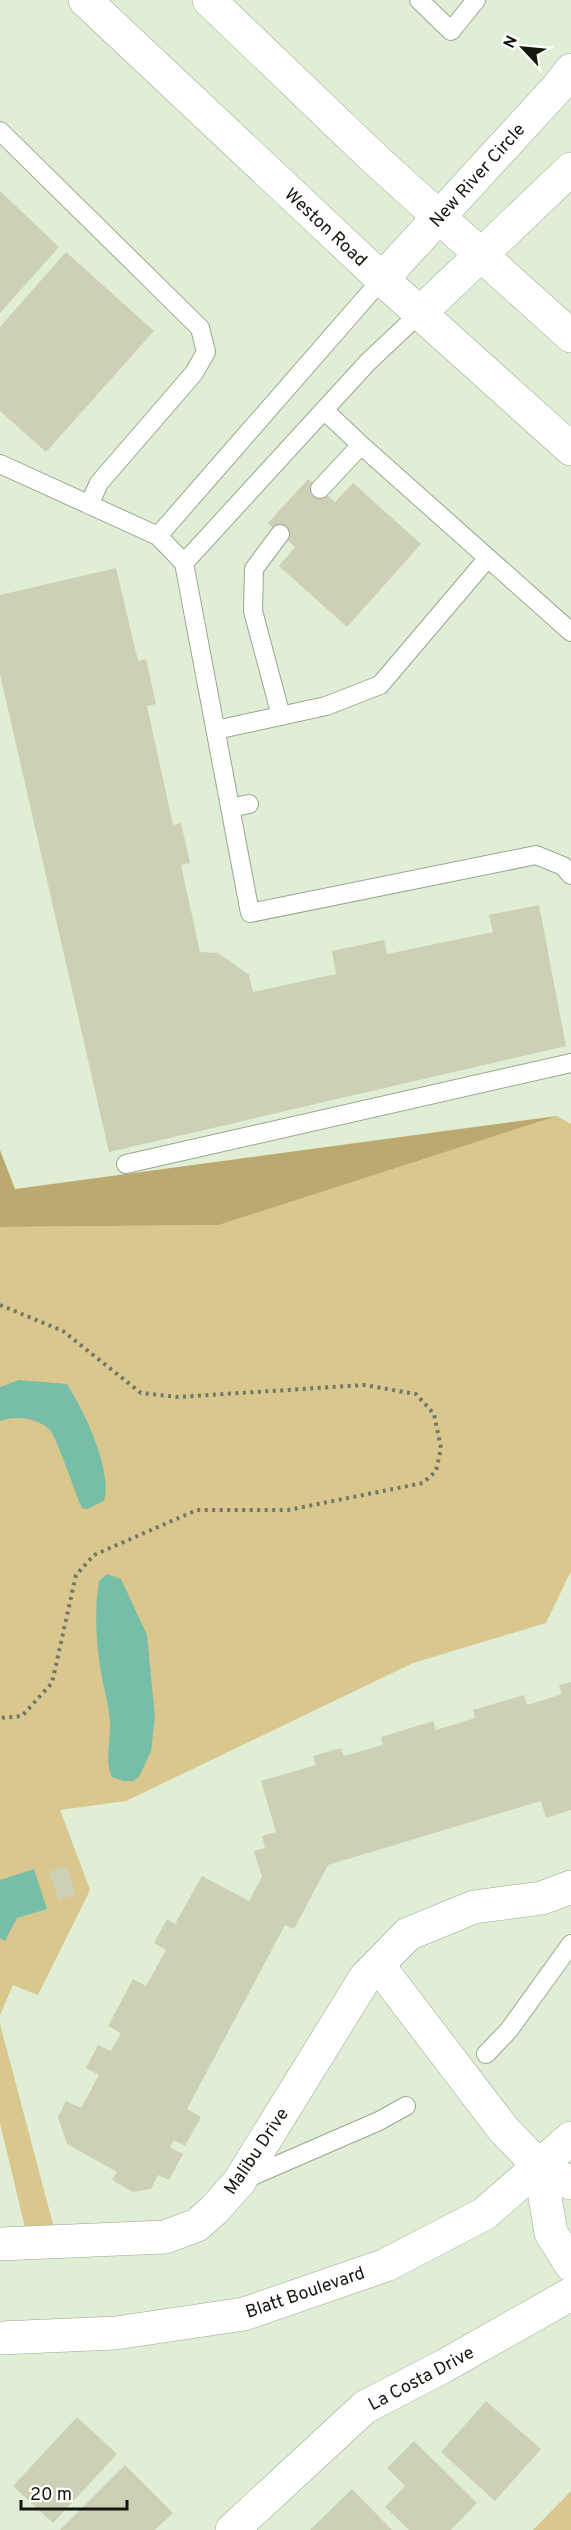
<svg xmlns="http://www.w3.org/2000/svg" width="571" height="2530" font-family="Overpass,sans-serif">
	<rect width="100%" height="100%" fill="#dfeed5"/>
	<path fill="#d9c78e" d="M557 1116 571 1124V1571L546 1623 413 1663 126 1801 60 1810 90 1890 38 1995 13 1985 0 2015V1227L219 1225Z
		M0 2024 58 2243 29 2244 0 2123Z
		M571 2491V2530H533Z"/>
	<path fill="#bca96f" d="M557 1116 219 1225 0 1227V1150L15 1189Z"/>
	<path fill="#77bea8" d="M19 1380 67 1384C84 1411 113 1470 104 1501L87 1509 82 1508C76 1495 56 1435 49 1429 37 1418 15 1415 0 1421V1387Z
		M107 1574 121 1579 147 1635 155 1717 151 1751 139 1777 133 1781H123L112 1777C104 1762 111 1741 110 1723 109 1707 105 1693 102 1678 96 1646 94 1613 99 1581Z
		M34 1869 47 1909 17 1918 5 1941 0 1938V1880Z"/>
	<path fill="#cdd0b5" d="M0 191 59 247 0 313Z
		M66 252 154 331 46 452 0 411V327Z
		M308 479 335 502 353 483 421 544 347 627 279 566 295 547 268 523Z
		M116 568 138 661 146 659 156 704 147 706 173 825 181 823 190 863 181 865 200 952 218 953 249 975 253 992 336 974 332 951 384 940 387 954 493 932 489 915 539 905 566 1046 109 1152 0 674V595Z
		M571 1682V1810L546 1818 541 1801 328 1865 294 1929 285 1925 187 2109 201 2117 185 2146 174 2140 170 2147 183 2154 169 2180 158 2175 151 2189 133 2192 112 2180 117 2172 67 2144 58 2117 66 2101 81 2108 99 2075 86 2068 98 2045 111 2051 121 2033 108 2026 133 1979 146 1986 166 1950 154 1943 167 1919 175 1924 202 1876 249 1901 262 1877 254 1851 265 1848 262 1836 276 1832 261 1781 316 1765 313 1756 341 1748 344 1756 383 1745 381 1737 433 1721 436 1730 475 1718 473 1710 524 1695 527 1705 562 1694 559 1685Z
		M66 1866 76 1894 59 1900 49 1872Z
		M486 2401 541 2449 495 2501 441 2452Z
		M77 2417 117 2454 53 2523 13 2486Z
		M414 2441 477 2503 451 2530H409L385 2507 405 2486 387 2468Z
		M125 2465 173 2513 155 2530H60Z
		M352 2489 392 2530H310Z"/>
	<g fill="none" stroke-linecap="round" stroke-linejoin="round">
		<defs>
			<path id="service" d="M419 0 451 31 476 0
				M0 131 200 328 206 352 194 373 99 483 89 505
				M324 410 361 445 571 632
				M0 464 158 536 184 563 250 913 536 855 563 866 571 875
				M320 489 361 445
				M280 534 254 569 253 611 281 716
				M158 536 382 279
				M184 563 368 362 420 313
				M216 730 326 706 380 685 487 559
				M230 808 249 804
				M126 1164 571 1063
				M486 2054 509 2030 571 1944
				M243 2180 379 2121 406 2106"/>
			<path id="minor" d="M378 1965 504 2130 540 2167
				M571 2183 540 2167 551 2233 571 2265
				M0 2244 165 2237 197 2225 214 2210 239 2182 365 1978 408 1934 474 1907 542 1898 571 1887
				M232 2530 365 2407 444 2366 571 2294"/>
			<path id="tertiary" d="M382 279 558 87 571 70
				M420 313 571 169
				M0 2338 116 2333 244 2314 386 2265 484 2214 571 2138"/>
			<path id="secondary" d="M85 0 382 279 571 449
				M209 0 376 160 571 336"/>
		</defs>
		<use href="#service" stroke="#9aa790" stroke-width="20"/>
		<use href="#minor" stroke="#9aa790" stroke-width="34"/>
		<use href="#tertiary" stroke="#9aa790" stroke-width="34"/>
		<use href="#secondary" stroke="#9aa790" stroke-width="34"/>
		<path stroke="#6f7969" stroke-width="4" stroke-dasharray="3 4.5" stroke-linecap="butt" d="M0 1305 63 1331 141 1393 178 1397 364 1385 416 1394 434 1414 441 1448 436 1471 423 1483 288 1510H197L94 1555 76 1575 52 1683 22 1716 0 1718"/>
		<use href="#service" stroke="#fff" stroke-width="18"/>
		<use href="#minor" stroke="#fff" stroke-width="33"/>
		<use href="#tertiary" stroke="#fff" stroke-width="33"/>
		<use href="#secondary" stroke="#fff" stroke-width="33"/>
	</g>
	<g text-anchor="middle" stroke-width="5" stroke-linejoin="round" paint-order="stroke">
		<g font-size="18" fill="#13180f" stroke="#fff">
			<text transform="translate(477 175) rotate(-48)" y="6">New River Circle</text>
			<text transform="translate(326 227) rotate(43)" y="6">Weston Road</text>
			<text transform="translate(256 2151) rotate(-56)" y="6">Malibu Drive</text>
			<text transform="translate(305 2292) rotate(-19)" y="6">Blatt Boulevard</text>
			<text transform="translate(421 2378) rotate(-28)" y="6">La Costa Drive</text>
		</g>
	</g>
	<g transform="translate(523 48) rotate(296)" stroke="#ffffff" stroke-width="4.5" paint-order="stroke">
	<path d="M0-4.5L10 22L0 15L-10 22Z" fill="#13180f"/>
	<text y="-9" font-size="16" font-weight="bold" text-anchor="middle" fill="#13180f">N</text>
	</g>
	<path d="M21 2500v9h106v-9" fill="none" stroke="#13180f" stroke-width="3"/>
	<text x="30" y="2500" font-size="18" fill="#13180f" stroke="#ffffff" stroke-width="4.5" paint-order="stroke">20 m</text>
</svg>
